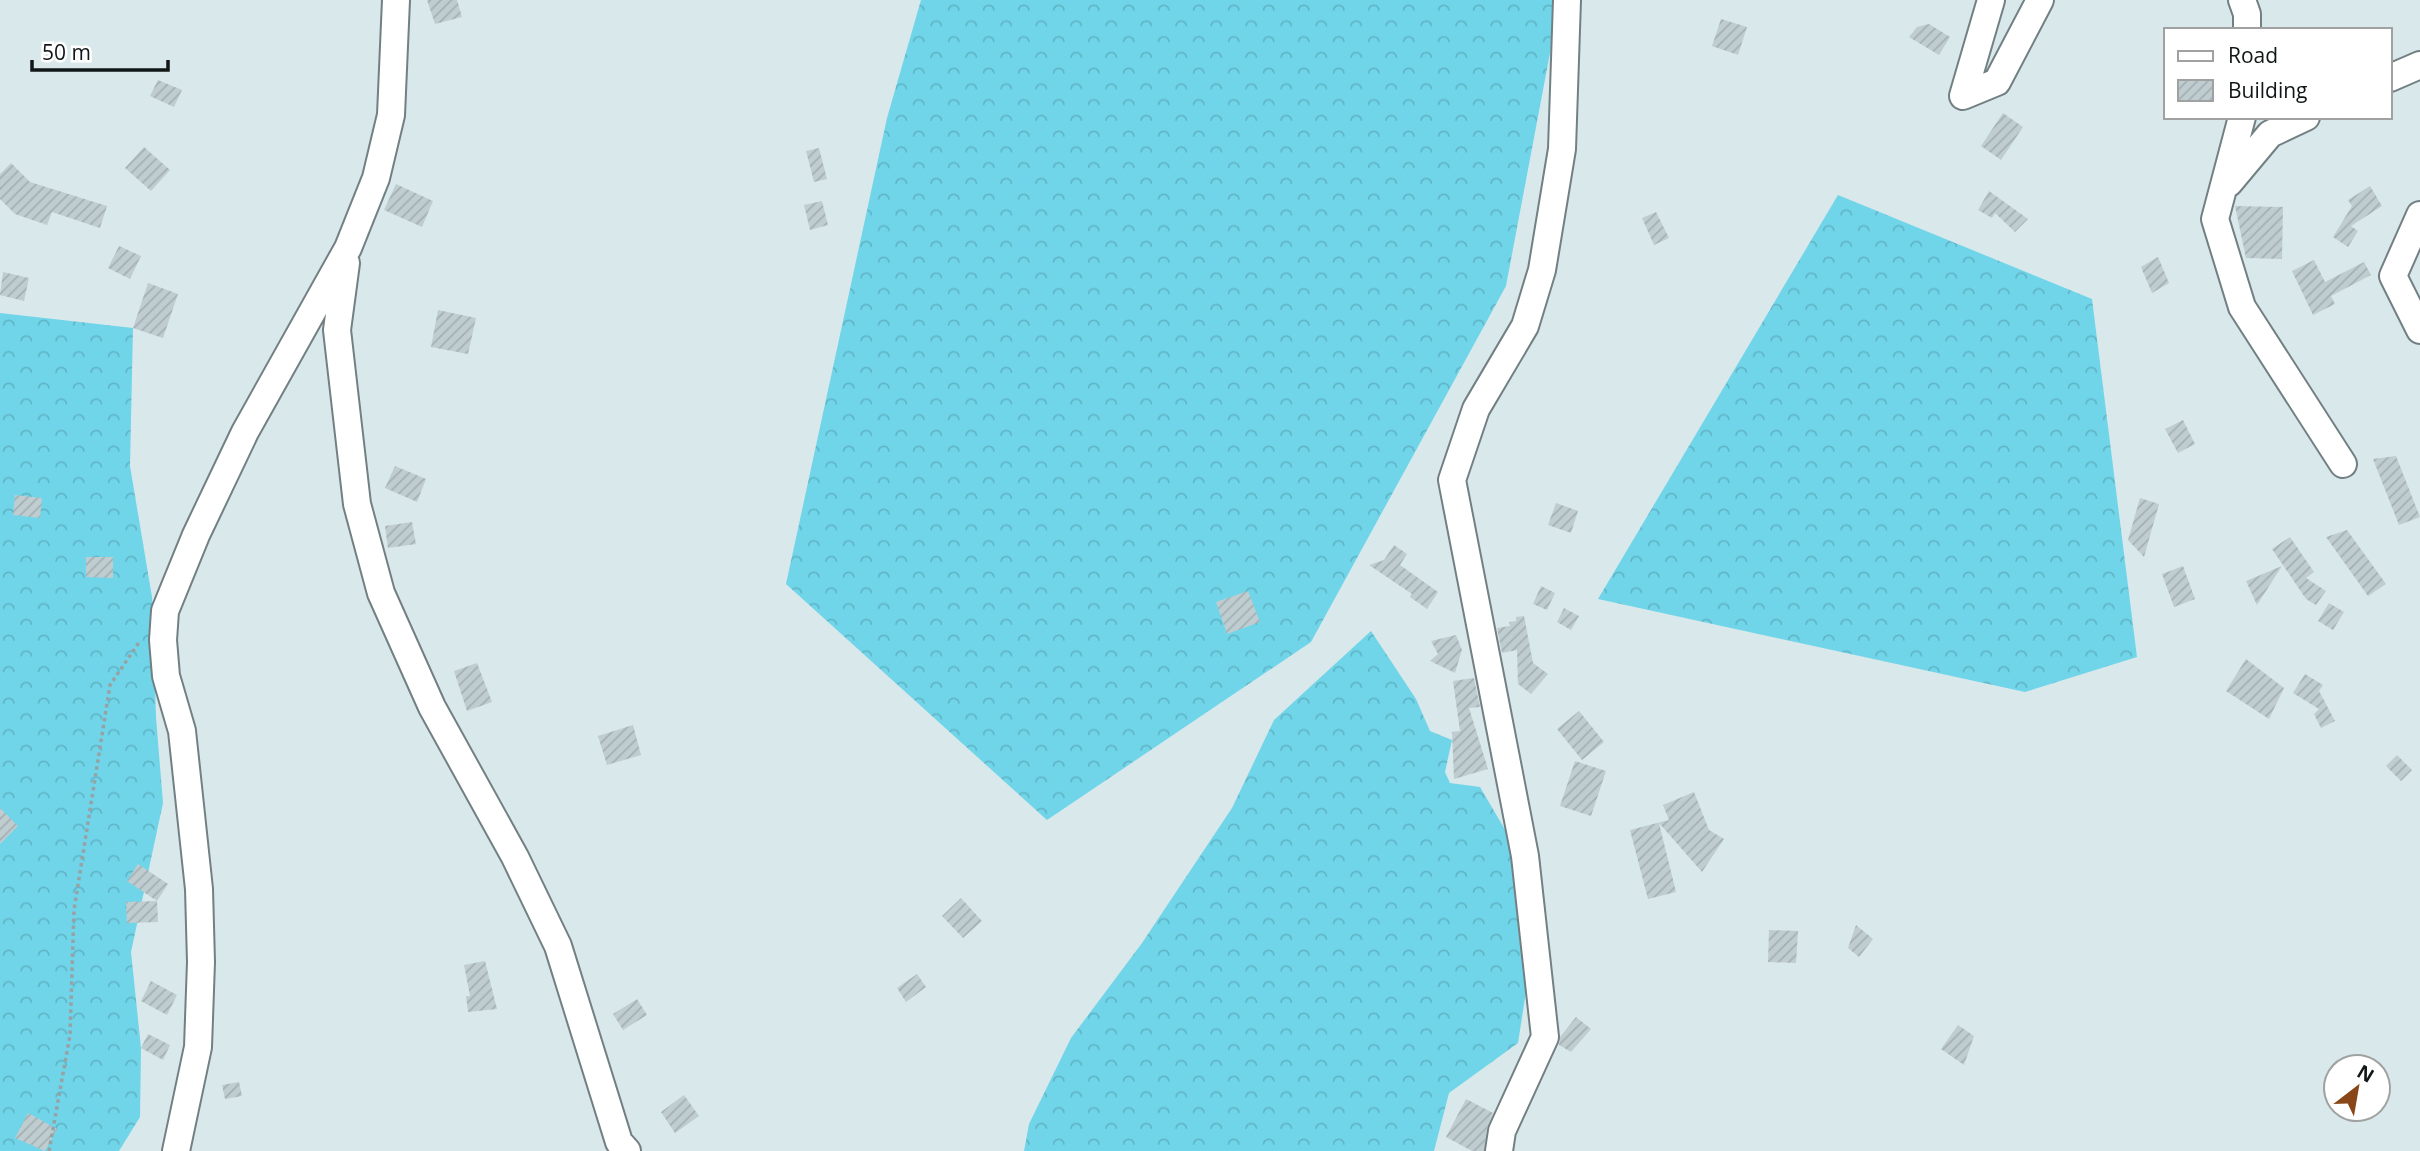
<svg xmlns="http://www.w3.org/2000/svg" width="2420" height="1151" font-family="'Open Sans',sans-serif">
	<defs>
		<pattern id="forest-crowns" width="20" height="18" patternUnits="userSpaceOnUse" patternTransform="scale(1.75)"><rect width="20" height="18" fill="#70d5e9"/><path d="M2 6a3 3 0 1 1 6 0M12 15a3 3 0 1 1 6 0" fill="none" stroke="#60b6c7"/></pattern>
		<pattern id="building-hatch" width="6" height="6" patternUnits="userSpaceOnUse" patternTransform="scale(1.75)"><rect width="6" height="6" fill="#bfcdd1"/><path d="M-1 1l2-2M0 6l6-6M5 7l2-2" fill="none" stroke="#a3afb3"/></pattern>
	</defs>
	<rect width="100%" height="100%" fill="#d9e8eb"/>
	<path fill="url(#forest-crowns)" d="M921 0H1560L1506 286 1311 642 1047 820 786 584 887 118Z
		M1838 195 2092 299 2137 657 2025 692 1598 599Z
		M0 313 133 328 130 466 152 597 156 717 163 803 131 952 141 1048 140 1117 119 1151H0Z
		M1371 631 1416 699 1430 731 1452 740 1445 772 1450 783 1480 787 1507 833 1520 894 1527 985 1518 1043 1449 1093 1434 1151H1024L1029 1124 1071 1038 1142 943 1232 808 1274 720Z"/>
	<path fill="url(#building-hatch)" d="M427 0H457L462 17 435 24Z
		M1721 19 1747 27 1738 55 1712 46Z
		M1929 24 1950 37 1939 55 1909 37 1917 27Z
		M158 80 182 90 174 107 150 96Z
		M2003 113 2023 127 2001 160 1981 146Z
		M144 147 170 170 151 191 125 168Z
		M819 148 827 179 814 182 806 151Z
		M11 163 30 182 107 206 100 228 52 212 47 225 15 214 0 199V174Z
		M396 184 433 201 422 227 384 210Z
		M2370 186 2382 206 2351 226 2358 231 2348 247 2333 237 2352 206 2348 200Z
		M1989 191 2028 219 2015 232 1995 213 1992 218 1978 210Z
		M822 201 828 225 810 230 804 205Z
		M2235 206 2283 207 2282 259 2246 258Z
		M1656 212 1669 238 1654 245 1642 218Z
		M119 246 141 256 130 279 108 268Z
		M2158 257 2169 283 2152 293 2141 267Z
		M2314 260 2325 282 2364 262 2371 275 2331 296 2335 304 2313 315 2292 271Z
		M3 272 29 278 24 301 0 295Z
		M148 283 178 294 163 338 133 328Z
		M438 310 476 318 468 354 431 347Z
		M2183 420 2195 444 2178 453 2165 429Z
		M2396 456 2420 517 2399 525 2373 459Z
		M395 466 426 479 417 502 385 488Z
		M15 495 42 498 40 518 13 515Z
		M2140 498 2159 504 2144 557 2128 540Z
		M1556 503 1578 511 1571 533 1548 525Z
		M412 522 416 544 388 548 385 526Z
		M2347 530 2386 584 2368 596 2326 537Z
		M2290 537 2314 572 2306 578 2326 591 2316 605 2306 599 2272 549Z
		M1394 545 1407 554 1400 565 1438 592 1427 609 1410 597 1412 594 1369 565 1384 560Z
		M86 557H113V578L86 577Z
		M2183 566 2195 599 2174 607 2162 574Z
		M2282 566 2257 605 2246 581Z
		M1541 586 1555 593 1547 610 1533 604Z
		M1248 591 1260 622 1227 634 1216 602Z
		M2329 603 2344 612 2333 630 2318 621Z
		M1564 608 1579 616 1571 630 1557 622Z
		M1524 616 1533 663 1548 674 1531 694 1518 684 1517 650 1502 653 1497 628 1510 626 1509 622 1516 621V617Z
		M1456 635 1462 650 1455 673 1430 661 1438 654 1431 641Z
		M2246 659 2284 688 2269 719 2226 691Z
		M477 663 492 702 467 711 454 671Z
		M2305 674 2323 685 2319 691 2335 721 2321 728 2314 714 2319 709 2293 693Z
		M1474 678 1480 707 1469 708 1488 769 1454 779 1452 732 1460 731 1453 681Z
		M1579 711 1604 742 1582 760 1557 729Z
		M633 725 641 755 607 765 598 736Z
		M2397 755 2412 770 2401 781 2386 766Z
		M1575 761 1606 771 1591 816 1560 806Z
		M1694 792 1709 830 1724 839 1702 872 1659 823 1676 892 1648 899 1630 830 1669 820 1663 805Z
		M0 808 18 826 0 844Z
		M138 864 168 884 157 901 127 881Z
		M961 898 982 921 963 938 942 916Z
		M157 901 158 922 127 923 126 902Z
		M1856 925 1873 939 1859 957 1848 948Z
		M1769 930 1798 931 1796 963 1768 962Z
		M485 961 497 1009 468 1012 466 996H470L464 965Z
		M917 974 926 987 906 1002 897 988Z
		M151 981 177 995 167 1015 141 1001Z
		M637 999 647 1015 623 1030 613 1014Z
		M1576 1017 1591 1029 1571 1052 1559 1045 1560 1037Z
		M1958 1025 1974 1036 1964 1065 1941 1049Z
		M148 1034 170 1045 163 1060 141 1048Z
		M239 1082 242 1096 225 1099 222 1085Z
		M684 1095 699 1116 675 1133 661 1112Z
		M1466 1099 1493 1113 1487 1128 1484 1151H1472L1446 1137Z
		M28 1113 57 1129 45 1151 15 1138Z"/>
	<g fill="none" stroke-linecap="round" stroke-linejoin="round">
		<defs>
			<path id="minor" d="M1991 0 1963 96 1997 82 2040 0
				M2242 0 2247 14V30
				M2390 78 2420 65
				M2242 117 2215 219 2242 307 2343 464
				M2229 183 2270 134 2306 117
				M2420 215 2393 276 2420 330
				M346 263 337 330 357 504 381 593 432 707 515 857 558 946 619 1142 627 1151
				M176 1151 198 1047 201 962 199 889 182 731 166 676 163 640 165 611 196 535 245 432 348 248 376 178 391 115 396 0
				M1499 1151 1502 1131 1545 1037 1525 856 1452 480 1476 409 1525 326 1542 270 1562 149 1567 0"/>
		</defs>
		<use href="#minor" stroke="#728083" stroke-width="30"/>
		<path stroke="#96a2a4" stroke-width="3.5" stroke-dasharray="3.5 3.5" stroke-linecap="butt" d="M49 1151 70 1035 74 910 110 685 140 641"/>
		<use href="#minor" stroke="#fff" stroke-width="26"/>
	</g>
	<rect x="2164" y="28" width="228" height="91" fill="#ffffff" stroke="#a0a2a2" stroke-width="2"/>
	<rect x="2178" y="51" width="35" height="10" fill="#ffffff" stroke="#a0a2a2" stroke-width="2"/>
	<text x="2228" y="63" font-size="21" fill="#111617">Road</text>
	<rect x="2178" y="80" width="35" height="21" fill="url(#building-hatch)" stroke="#a0a2a2" stroke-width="2"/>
	<text x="2228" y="98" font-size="21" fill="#111617">Building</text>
	<g transform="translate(2357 1088) rotate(31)"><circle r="33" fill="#ffffff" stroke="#a0a2a2" stroke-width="2"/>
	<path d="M0-5L12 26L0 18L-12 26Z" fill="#894616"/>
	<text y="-10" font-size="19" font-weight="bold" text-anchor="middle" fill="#111617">N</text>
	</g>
	<path d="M32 60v10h136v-10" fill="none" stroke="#111617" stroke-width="3.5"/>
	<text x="42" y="60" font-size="21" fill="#111617" stroke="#ffffff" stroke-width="5" paint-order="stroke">50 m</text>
</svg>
